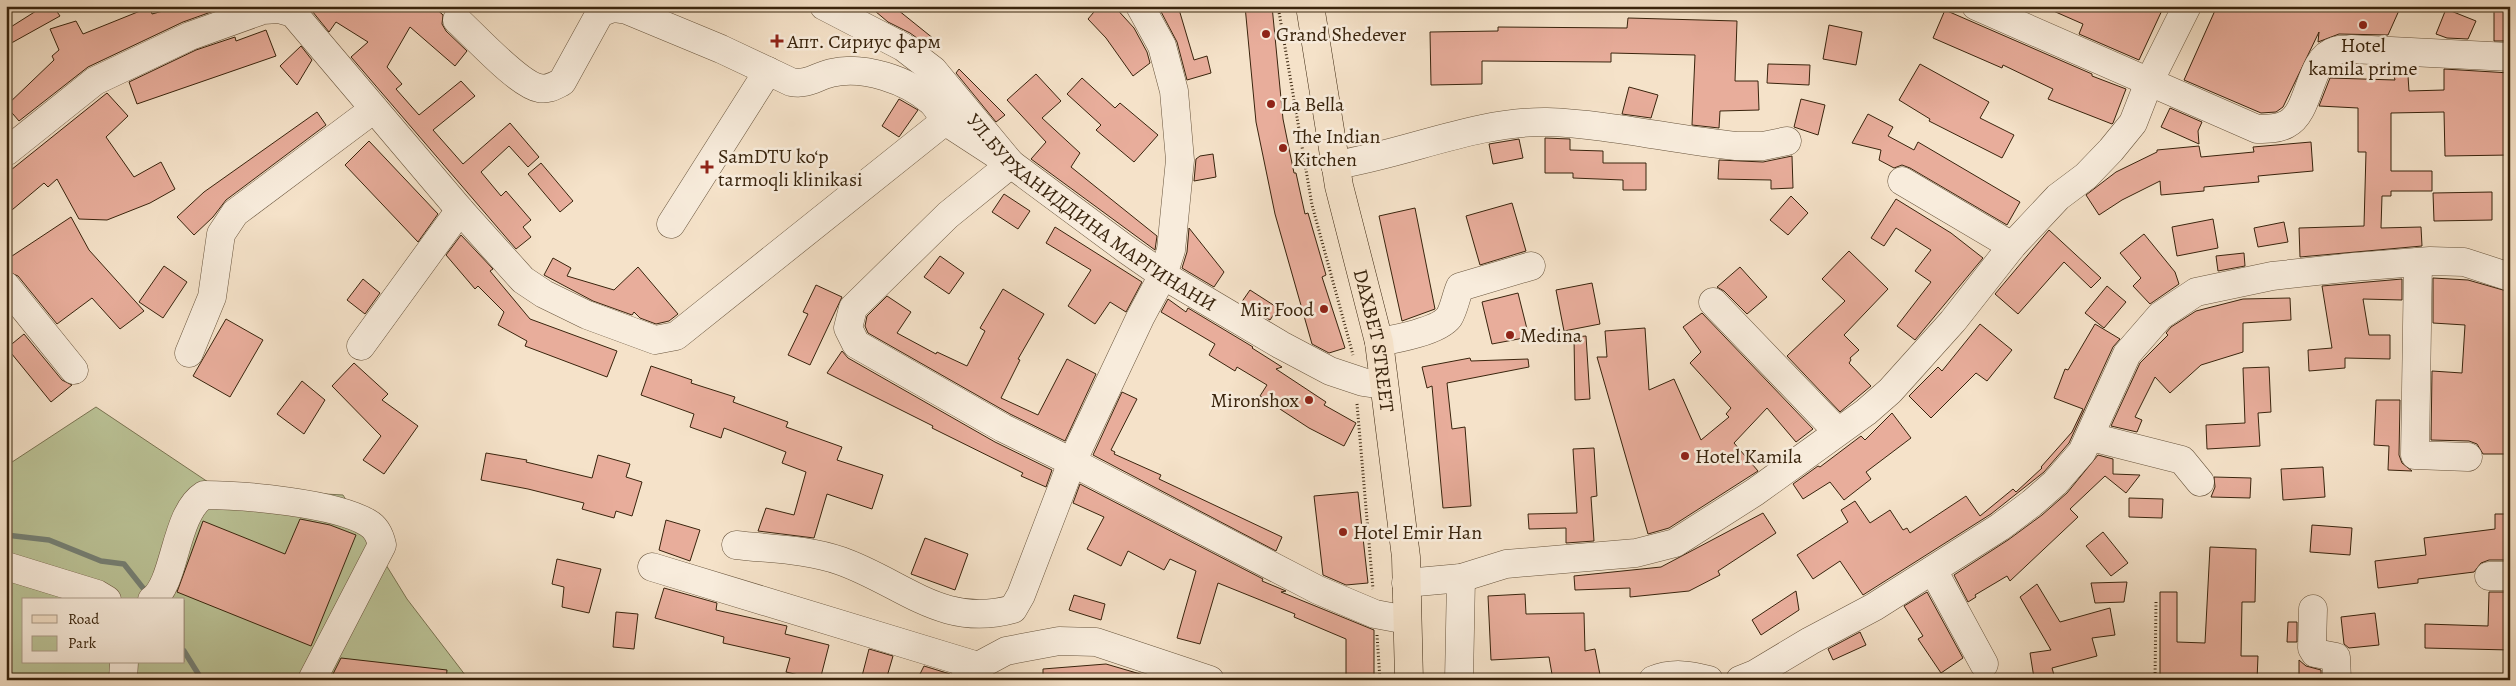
<svg xmlns="http://www.w3.org/2000/svg" width="2516" height="686" font-family="Alegreya,serif">
	<rect width="100%" height="100%" fill="#f5e2c9"/>
	<filter id="stains"><feTurbulence type="fractalNoise" baseFrequency=".004" numOctaves="4"/><feColorMatrix values="0 0 0 0 .2 0 0 0 0 .09 0 0 0 0 .02 0 0 0 .5 -.17"/></filter>
	<radialGradient id="worn" r=".72"><stop offset=".6" stop-color="#630" stop-opacity="0"/><stop offset="1" stop-color="#630" stop-opacity=".3"/></radialGradient>
	<path fill="#bbc397" stroke="#7a7452" fill-rule="evenodd" d="M96 407 217 488 343 495 407 599 469 680H6V466ZM24 600H184V662H24Z"/>
	<g fill="none" stroke-linecap="round" stroke-linejoin="round">
		<path stroke="#758075" stroke-width="5.5" d="M6 535 49 540 101 561 124 564 147 593
			M184 651 202 680"/>
	</g>
	<path fill="#e8ad9b" stroke="#39240d" d="M44 6H53L60 16 6 46V30Z
		M181 6 225 7 183 22 88 67 19 121 6 106 54 60 52 56 59 50 50 29 76 21 83 34 150 7 152 14Z
		M308 6H433L443 15 442 24 446 31 467 51 455 66 410 27 387 67 402 84 396 89 419 115 461 81 475 96 433 130 463 164 510 123 539 157 528 167 509 146 481 172 501 196 506 191 531 220 523 227 531 237 516 249 351 57 368 42 336 22 329 32Z
		M869 6H893L934 39 928 46 910 33 888 22Z
		M1099 6H1114L1134 28 1147 52 1150 63 1133 76 1106 38 1088 19Z
		M1158 6H1178L1194 60 1207 56 1211 73 1187 80 1177 42Z
		M1245 6H1272L1283 119 1294 173H1296L1305 214 1308 213 1326 275 1322 277 1345 348 1329 353 1312 344 1275 214 1256 122Z
		M2042 6H2164L2139 60 2079 34 2083 24Z
		M2217 6H2401L2388 35 2339 34 2318 42 2319 32 2283 107 2276 112 2261 113 2184 80Z
		M2494 6H2510V41H2494Z
		M2446 9 2476 21 2468 39 2447 38 2436 34Z
		M1945 10 2092 74V76L2126 89 2113 123 2112 124 2048 99 2053 89 2003 65 2002 68 1933 38Z
		M1628 18 1737 21 1735 81H1758L1759 110 1720 111 1719 128 1692 125 1695 55 1611 53V62L1482 61V84L1431 85 1430 32 1498 31V27L1627 28Z
		M1829 25 1862 32 1856 65 1823 59Z
		M266 30 276 56 137 104 129 82 196 50 235 37 236 41Z
		M301 46 312 60 297 85 280 66Z
		M1768 64 1810 65 1809 85 1767 83Z
		M1920 64 1989 102 1980 118 2014 135 2002 158 1929 121 1930 119 1899 100Z
		M959 69 1005 115 996 122 956 73Z
		M2444 69 2510 73V155L2445 156 2444 112 2391 113V171H2432V191H2391V196H2382L2381 228 2421 227 2422 246 2300 257 2299 228 2364 226 2366 152H2358V108L2319 106 2330 78 2395 80 2394 76H2408L2409 91 2444 90Z
		M1036 74 1061 101 1042 118 1080 153 1071 167 1157 236 1155 250 1031 159 1046 142 1007 100Z
		M1082 78 1115 108 1120 103 1158 135 1134 162 1096 130 1101 125 1067 94Z
		M1629 87 1658 95 1651 118 1622 114Z
		M107 93 128 116 106 137 134 177 161 162 175 189 150 203 107 220 79 219 57 179 48 187 44 183 6 215V174Z
		M899 99 918 110 899 137 882 126Z
		M1801 99 1825 105 1818 135 1794 127Z
		M2170 108 2202 122 2198 131 2199 144 2161 127Z
		M317 112 326 125 226 200 213 217 194 235 177 217 204 192Z
		M1868 114 1893 127 1888 136 1914 150 1918 142 2020 202 2007 225 1910 168 1902 165 1894 168 1879 160 1881 150 1852 143Z
		M1545 138 1570 139V150L1603 151V163H1646V190H1623V180L1573 178V173H1545Z
		M1519 139 1523 158 1493 164 1489 144Z
		M369 141 438 214 418 242 345 165Z
		M2311 142 2313 171 2258 176 2259 182 2204 187V191L2161 195 2160 181 2122 200 2099 215 2086 195 2116 172 2157 152V150L2199 146 2201 157 2254 152 2253 147Z
		M1213 154 1216 177 1194 181 1196 159 1200 156Z
		M1792 156 1793 188 1771 189V180L1718 179 1719 160 1763 162Z
		M541 163 573 201 560 212 528 174Z
		M2492 192V220L2434 221 2433 193Z
		M1004 194 1030 211 1018 229 992 212Z
		M1791 196 1808 213 1788 235 1770 220Z
		M1896 199 1951 233 1983 258 1915 340 1897 326 1931 282 1915 271 1931 250 1896 228 1884 246 1871 238Z
		M1512 203 1526 251 1480 265 1466 216Z
		M1415 208 1435 309 1402 321 1379 216Z
		M71 217 89 250 144 311 120 329 92 298 57 324 18 276 6 271V260Z
		M2213 219 2218 248 2177 256 2172 227Z
		M2284 222 2288 242 2258 247 2254 228Z
		M1055 227 1142 282 1126 312 1110 302 1095 324 1068 306 1091 270 1046 243Z
		M1189 228 1224 272 1214 287 1182 268 1187 252Z
		M2049 230 2101 278 2091 288 2064 262 2018 314 1995 294Z
		M2144 234 2175 272 2179 284 2150 304 2133 286 2141 278 2120 253Z
		M461 235 493 269 490 271 530 319 617 351 607 377 525 346 527 341 498 325 504 312 478 286 475 289 446 255Z
		M1849 251 1888 289 1844 335 1859 350 1850 358 1851 360 1849 363 1871 386 1840 412 1787 356 1845 301 1822 279Z
		M2244 253 2245 266 2218 271 2216 256Z
		M940 256 964 273 949 294 924 277Z
		M553 258 571 268 567 276 614 290 638 267 678 314 669 321 656 324 640 318 634 312 632 315 593 301 544 275Z
		M164 266 187 282 163 318 139 302Z
		M1740 267 1767 297 1747 314 1724 291 1717 287Z
		M2433 278 2468 280 2510 292V454H2483L2477 444 2469 441 2431 440 2432 371 2462 373 2465 325 2433 323Z
		M363 279 380 293 365 314 347 300Z
		M2402 279V300L2363 299 2369 335H2390V359L2345 358V368L2309 371 2308 350 2332 348 2322 286Z
		M1592 283 1600 324 1564 331 1556 290Z
		M816 285 842 297 810 365 788 355 808 314 803 312Z
		M2107 286 2126 302 2104 328 2085 313Z
		M1003 289 1044 314 1018 359 1020 360 1001 398 1038 415 1067 359 1096 374 1065 441 1010 414 868 333 865 326 867 316 887 296 911 312 897 333 936 354 937 352 967 366 985 331 980 328Z
		M1250 290 1278 308 1270 320 1241 303Z
		M1518 293 1529 337 1492 344 1482 302Z
		M2290 298 2291 320 2243 323V352L2201 365 2170 393 2155 377 2135 417 2142 420 2137 432 2111 426 2140 363 2168 335 2166 333 2171 327 2196 311 2243 299Z
		M1168 299 1186 312 1188 308 1253 347 1252 348 1282 367 1276 369 1326 402 1324 405 1356 423 1344 446 1309 428 1260 396 1267 385 1237 367 1235 371 1209 355 1215 344 1161 312Z
		M1702 313 1813 429 1796 442 1767 408 1734 443 1758 471 1669 528 1648 534 1597 357H1607L1605 331 1645 328 1649 390 1674 379 1701 440 1729 417 1726 414 1731 408 1690 363 1701 352 1683 327Z
		M226 319 263 340 230 397 193 376Z
		M1980 324 2012 350 1987 381 1976 373 1931 418 1909 396 1938 367 1942 371Z
		M2095 324 2120 339 2113 347 2069 443 2044 472 1991 514 1863 595 1840 561 1813 579 1797 555 1848 522 1841 510 1855 501 1870 523 1890 510 1903 530 1907 528 1910 533 1966 496 1980 516 2013 489 2016 492 2042 468 2041 467 2072 432 2083 409 2054 398 2065 369 2068 370Z
		M24 334 62 380 72 385 51 402 7 348Z
		M1586 336 1590 399 1575 400 1574 337Z
		M842 351 848 358 995 442 1052 470 1046 487 1021 476 1023 473 932 428 933 426 827 373Z
		M1470 358 1471 361 1528 359 1529 367 1447 383 1452 429 1465 427 1471 506 1443 508 1432 386 1427 388 1422 367Z
		M354 363 388 394 382 400 418 426 384 474 363 460 381 436 332 386Z
		M651 366 692 380 691 383 735 397 733 402 788 422 786 427 842 447 837 460 883 475 872 509 827 494 814 538 758 531 766 508 794 515 806 472 782 463 786 452 724 428 721 438 690 427 694 414 641 395Z
		M2269 367 2271 412 2258 413 2260 446 2207 449 2206 425 2245 423 2243 368Z
		M302 381 325 400 304 434 277 414Z
		M1122 392 1137 399 1111 450 1115 452 1114 454 1161 475 1159 479 1282 537 1276 551 1093 455Z
		M2376 400H2400L2399 455 2402 463 2412 471 2388 470 2389 446 2374 445Z
		M1892 413 1911 438 1866 472 1871 479 1844 500 1830 482 1803 499 1793 484 1818 466 1820 467 1861 436 1865 440Z
		M1594 448 1597 496 1591 497 1594 541 1566 543V528L1529 529 1528 514 1577 513 1573 449Z
		M486 453 527 460 526 462 592 478 598 455 630 464 626 477 642 482 632 516 616 511 614 518 582 509 584 503 528 489 481 480Z
		M2098 455 2113 459V474L2140 475 2126 493 2105 476 2070 509 2078 517 2010 581 2007 576 1975 595 1976 597 1968 602 1954 575 2008 540 2042 515 2067 493Z
		M2323 467 2325 497 2283 500 2281 469Z
		M2214 477 2251 478 2250 498 2211 497 2215 487Z
		M1080 484 1263 579 1262 581 1286 591 1281 592 1374 630V680H1346V639L1294 617 1295 614 1218 583 1200 644 1177 638 1196 571 1170 559 1164 570 1128 551 1121 566 1087 549 1104 517 1073 503Z
		M1358 492 1368 583 1346 585 1323 575 1314 496Z
		M2129 498 2163 499 2162 518 2129 517Z
		M1763 513 1776 533 1718 571 1720 575 1689 591 1630 597V588L1575 590 1574 576 1661 567Z
		M2495 514H2510V560H2489L2481 563 2474 572 2418 579V583L2378 588 2375 561 2426 555 2424 538 2495 529Z
		M300 519 330 525 356 535 311 646 177 592 203 521 285 554Z
		M666 520 700 530 690 561 659 550Z
		M2312 525 2352 528 2350 555 2310 552Z
		M2103 532 2128 563 2111 576 2086 546Z
		M925 538 968 554 955 590 911 574Z
		M2210 547 2256 549 2255 602H2242L2241 656H2258L2257 680H2202V678L2160 676V592H2177V642L2205 643Z
		M557 559 601 569 589 613 562 607 564 587 552 584Z
		M2127 582 2124 602 2095 603 2091 583Z
		M2037 584 2060 622 2110 608 2115 635 2092 638 2097 656 2052 668 2054 675 2034 678 2030 653 2051 650 2020 597Z
		M664 588 717 603 716 610 787 626 785 634 829 645 820 680 786 672 790 658 723 643 724 637 655 618Z
		M1796 591 1799 610 1761 635 1752 620Z
		M1927 592 1963 658 1941 673 1918 639 1923 636 1904 606Z
		M2489 592H2510V650L2425 648V624L2488 626Z
		M1525 594 1526 614 1584 613 1585 651 1595 649 1601 680H1553L1549 657 1491 660 1488 596Z
		M1074 595 1105 604 1101 620 1069 610Z
		M616 612 638 614 634 649 613 647Z
		M2375 613 2379 645 2349 648 2344 644 2341 617Z
		M2288 622H2297V642H2287Z
		M1860 632 1866 645 1833 660 1828 649Z
		M869 649 893 656 886 680H861Z
		M341 658 447 670 446 680H330Z
		M2299 660 2306 666 2321 670V680H2299Z
		M1106 664 1147 676V680H1043V669Z
		M924 666 950 674V680H917Z"/>
	<g fill="none" stroke-linecap="round" stroke-linejoin="round">
		<defs>
			<g id="minor">
				<path id="s1" d="M824 6 903 47 933 70 1011 164 1127 250 1163 275 1281 345 1330 371 1363 382 1383 385"/>
				<path d="M1140 6 1162 46 1174 91 1180 160 1171 250 1163 275 1140 318 1072 462 1318 590 1375 614 1407 620"/>
				<path d="M1976 6 2257 129C2267 129 2278 129 2287 124 2311 112 2308 59 2335 51 2340 49 2346 50 2351 49L2510 57"/>
				<path d="M457 20C475 36 518 84 539 88 548 90 554 86 562 82L600 13 613 8 627 10 721 49 791 82C808 85 815 77 831 73 863 65 908 80 932 102 937 107 941 114 945 121"/>
				<path d="M6 152 95 81 190 36 263 10 279 9 293 13 460 210 523 280 544 294 587 315 655 340 676 336 945 121 1011 164"/>
				<path d="M1335 165C1406 154 1475 121 1547 122 1610 124 1674 140 1736 146H1763L1787 141"/>
				<path d="M1902 181 2012 246"/>
				<path d="M671 224 768 71"/>
				<path d="M2418 262 2415 455 2468 457"/>
				<path d="M6 286 74 370"/>
				<path d="M1713 302 1837 431"/>
				<path d="M1379 342C1396 339 1439 331 1449 317 1454 309 1456 296 1460 287L1531 266"/>
				<path d="M361 346 460 210"/>
				<path d="M189 353 212 297 221 234 235 213 374 109"/>
				<path d="M2091 437 2182 460 2200 482"/>
				<path d="M736 545C770 549 808 549 841 561 903 583 943 629 1013 609L1021 595 1072 462 1003 428 856 344 848 328 853 308 948 215 1011 164"/>
				<path d="M6 566 97 594 107 600"/>
				<path d="M652 567 978 666"/>
				<path d="M1933 570 1984 664"/>
				<path d="M2489 576H2510"/>
				<path d="M1406 583 1461 578 1506 564 1636 553 1675 543 1755 492 1866 412 1890 391 1953 321 2012 246 2058 197 2086 176 2111 150 2133 123 2149 82 2187 6"/>
				<path d="M152 600C176 583 174 514 204 495 243 495 336 503 368 523 377 528 380 536 382 545L312 680"/>
				<path d="M2313 609 2312 648 2315 653 2336 657 2337 680"/>
				<path d="M965 679 978 666 1006 651 1059 641 1096 642 1210 680"/>
				<path d="M123 680 124 662"/>
				<path d="M1459 680 1461 578"/>
				<path d="M1653 680C1672 672 1690 675 1709 680"/>
				<path d="M1740 680 1755 674 1810 641 1874 607 2000 527 2032 503 2055 483 2082 452 2127 354 2160 316 2196 292 2272 276 2353 267 2430 261 2464 262 2510 277"/>
			</g>
			<g id="major">
				<path id="s2" d="M1310 6 1339 186 1379 342 1406 557 1409 680"/>
			</g>
		</defs>
		<use href="#minor" stroke="#68543c" stroke-width="29"/>
		<use href="#major" stroke="#39240d" stroke-width="29"/>
		<path stroke="#39240d" stroke-width="3" stroke-dasharray="1 2.5" stroke-linecap="butt" d="M1278 6 1312 205 1353 355
			M1357 404 1373 589
			M1377 635 1380 680
			M2155 680 2156 602"/>
		<use href="#minor" stroke="#f8ecdc" stroke-width="28"/>
		<use href="#major" stroke="#f5e2c9" stroke-width="28"/>
	</g>
	<g fill="#8f2418" stroke="#f8ecdc" stroke-width="2">
		<circle cx="2363" cy="25" r="5"/>
		<circle cx="1266" cy="34" r="5"/>
		<path d="M774.5 33.5h5v5h5v5h-5v5h-5v-5h-5v-5h5z"/>
		<circle cx="1271" cy="104" r="5"/>
		<circle cx="1283" cy="148" r="5"/>
		<path d="M704.5 159.5h5v5h5v5h-5v5h-5v-5h-5v-5h5z"/>
		<circle cx="1324" cy="309" r="5"/>
		<circle cx="1510" cy="335" r="5"/>
		<circle cx="1309" cy="400" r="5"/>
		<circle cx="1685" cy="456" r="5"/>
		<circle cx="1343" cy="532" r="5"/>
	</g>
	<g text-anchor="middle" stroke-width="5" stroke-linejoin="round" paint-order="stroke">
		<g font-size="20" fill="#39240d" stroke="#f8ecdc" text-anchor="start">
			<text x="1276" y="41">Grand Shedever</text>
			<text x="787" y="48">Апт. Сириус фарм</text>
			<text x="2363" y="52" text-anchor="middle">Hotel<tspan x="2363" dy="23">kamila prime</tspan></text>
			<text x="1281" y="111">La Bella</text>
			<text x="1293" y="143">The Indian<tspan x="1293" dy="23">Kitchen</tspan></text>
			<text x="718" y="163">SamDTU ko‘p<tspan x="718" dy="23">tarmoqli klinikasi</tspan></text>
			<text x="1314" y="316" text-anchor="end">Mir Food</text>
			<text x="1520" y="342">Medina</text>
			<text x="1299" y="407" text-anchor="end">Mironshox</text>
			<text x="1695" y="463">Hotel Kamila</text>
			<text x="1353" y="539">Hotel Emir Han</text>
		</g>
		<g font-size="20" fill="#39240d" stroke="#f8ecdc">
			<text dy="7" stroke="none"><textPath href="#s1" startOffset="342">УЛ.БУРХАНИДДИНА МАРГИНАНИ</textPath></text>
			<text dy="7" stroke="none"><textPath href="#s2" startOffset="341">DAXBET STREET</textPath></text>
		</g>
	</g>
	<rect width="2516" height="686" fill="none" stroke="#f5e2c9" stroke-width="25"/>
	<rect x="8" y="8" width="2501" height="671" fill="none" stroke="#39240d" stroke-width="2.5"/>
	<rect x="12" y="12" width="2491" height="661" fill="none" stroke="#39240d"/>
	<rect x="22" y="598" width="162" height="65" fill="#f8ecdc" stroke="#ac9c89"/>
	<rect x="32" y="615" width="25" height="8" fill="#f5e2c9" stroke="#ac9c89"/>
	<text x="68" y="624" font-size="15" fill="#39240d">Road</text>
	<rect x="32" y="636" width="25" height="15" fill="#bbc397" stroke="#ac9c89"/>
	<text x="68" y="648" font-size="15" fill="#39240d">Park</text>
	<rect width="100%" height="100%" filter="url(#stains)"/>
	<rect width="100%" height="100%" fill="url(#worn)"/>
</svg>
